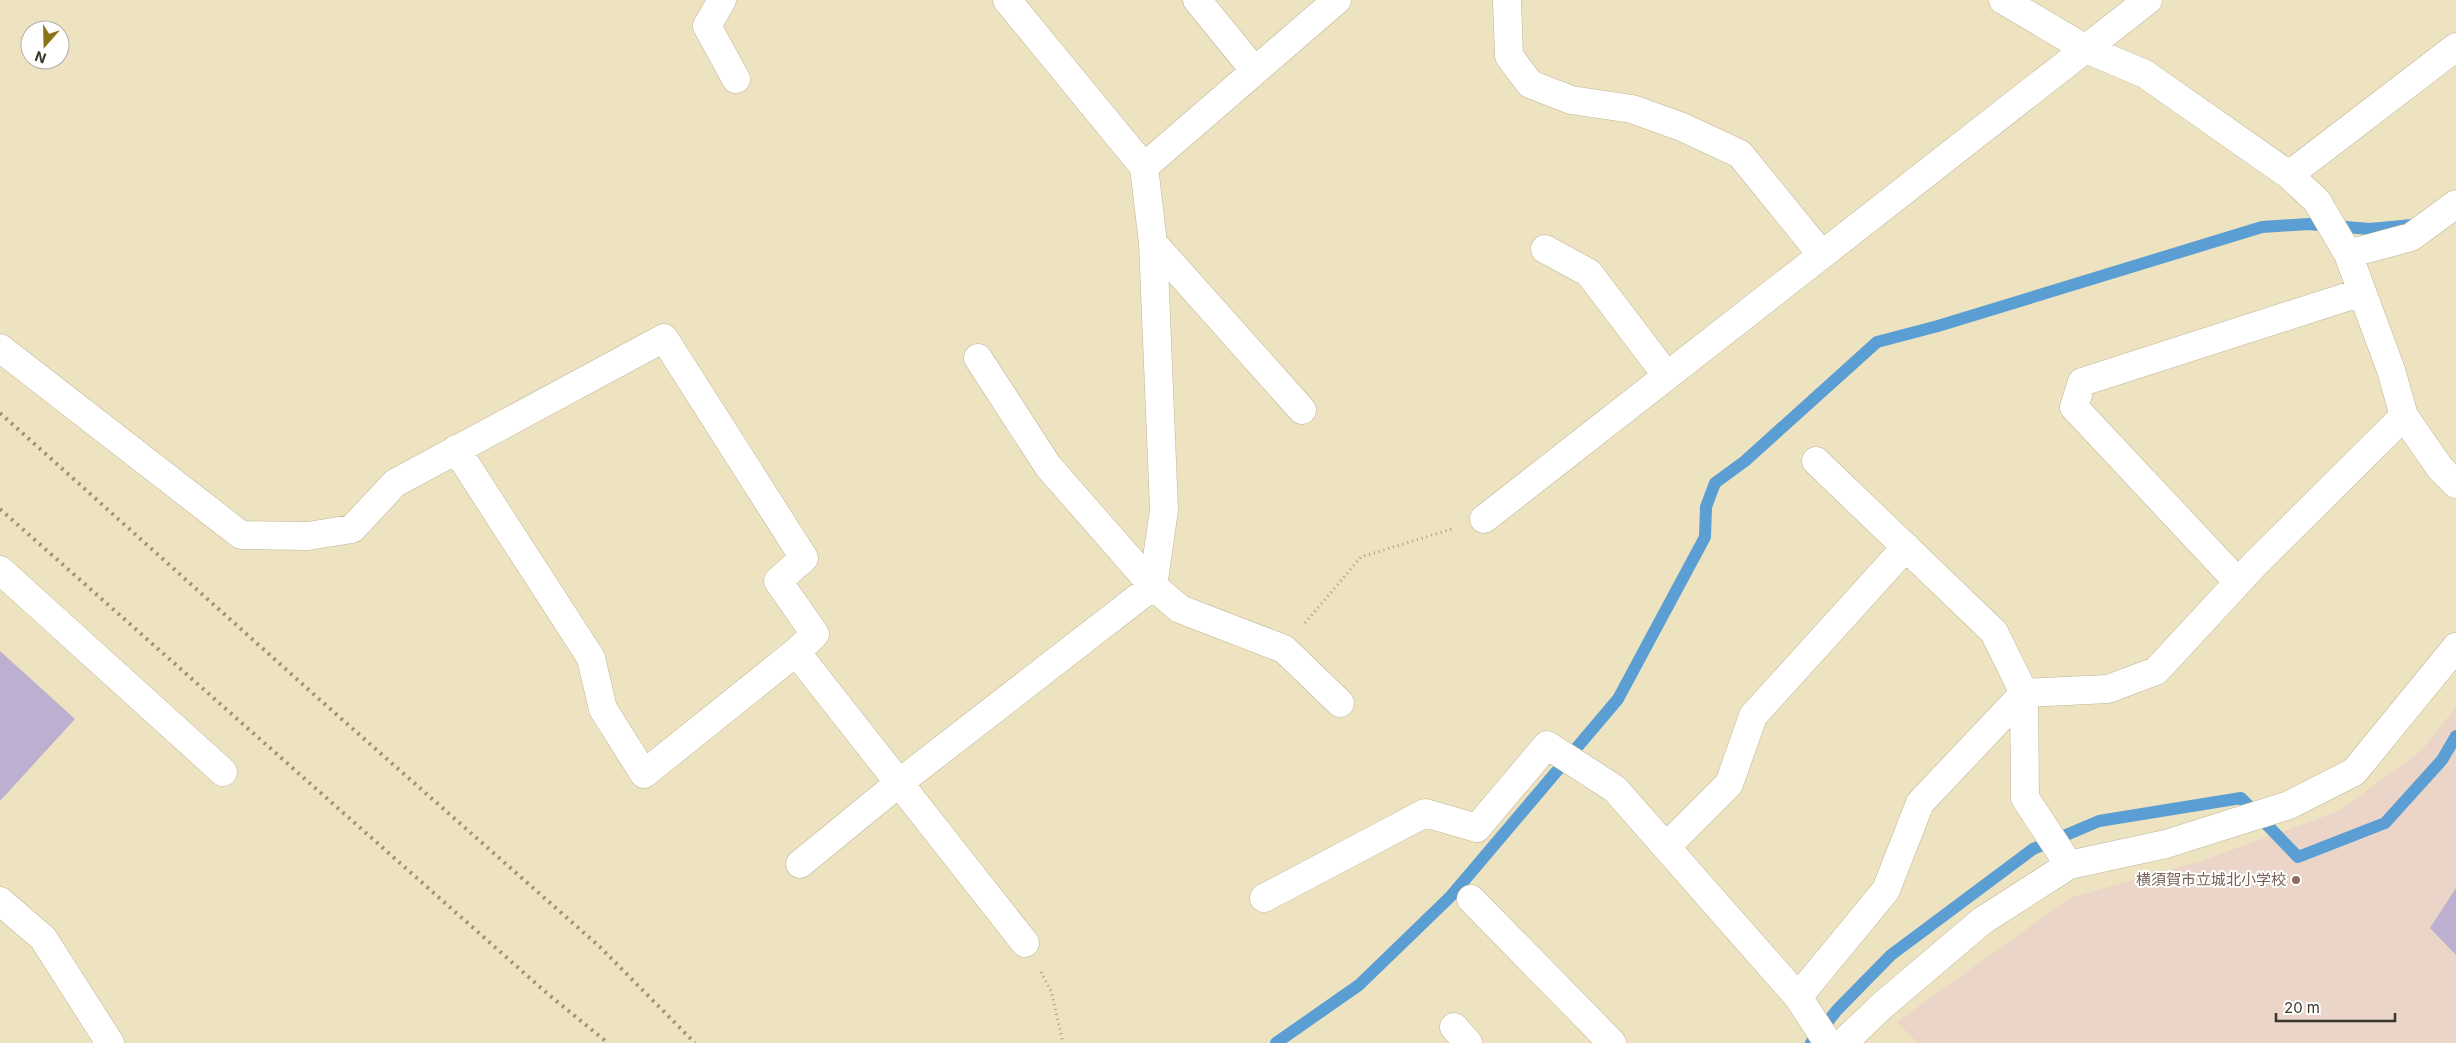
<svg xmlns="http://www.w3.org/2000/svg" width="2456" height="1043" font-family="Inter,'Noto Sans JP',sans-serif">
	<rect width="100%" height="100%" fill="#ede3c1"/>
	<path fill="#ebd4c8" d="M2456 707V1043H1918L1897 1022 2070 898 2201 861 2339 811 2422 750Z"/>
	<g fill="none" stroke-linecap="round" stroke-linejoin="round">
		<path stroke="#5a9ed4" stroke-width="12" d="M1276 1043 1359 985 1451 896 1618 699 1705 537 1706 507 1715 483 1745 461 1877 342 1938 326 2262 227 2308 224 2370 229 2412 225
			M1811 1043 1837 1010 1891 955 2033 849 2099 821 2241 798 2298 857 2385 823 2442 760 2456 736"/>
	</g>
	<path fill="#bdafcf" d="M0 651 75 719 0 801Z
		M2456 888V955L2430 928Z"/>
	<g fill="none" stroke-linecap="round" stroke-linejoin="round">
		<defs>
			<path id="minor" d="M722 0 707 26 736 79
				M1007 0 1144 167
				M1197 0 1255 71
				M1507 0 1509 56 1530 84 1571 100 1632 109 1682 127 1740 154 1822 255
				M2003 0 2086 49 2145 74 2289 175 2317 201 2348 254 2391 370 2404 416 2440 468 2456 484
				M2289 175 2456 47
				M1153 243 1302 410
				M1545 249 1589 273 1667 376
				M2348 254 2411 237 2456 204
				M0 348 241 535 308 536 352 529 395 483 664 338 804 558 778 581 815 634 796 652
				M978 358 1048 466 1153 586 1180 609 1284 649 1340 703
				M456 449 591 658 603 709 644 774 796 652 1025 943
				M1816 461 1994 632 2024 693 2025 798 2069 865
				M1484 519 2148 0
				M0 570 223 772
				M2238 582 2074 407 2082 382 2362 292
				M1666 847 1729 784 1753 716 1906 547
				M800 864 899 783 1153 586 1164 510 1153 243 1144 167 1337 0
				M1264 898 1425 813 1477 828 1547 745 1615 789 1798 997 1828 1043
				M1471 899 1612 1043
				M0 901 43 938 110 1043
				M1798 997 1886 890 1920 803 2024 693 2108 689 2156 671 2256 563 2404 416
				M1454 1027 1468 1043
				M1843 1043 1884 1004 1982 921 2069 865 2166 844 2289 805 2354 772 2456 647"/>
		</defs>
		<use href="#minor" stroke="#bfb594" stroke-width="29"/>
		<path stroke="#a49c82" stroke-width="3" stroke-dasharray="1 4" stroke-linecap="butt" d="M1305 623 1361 557 1452 529
			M1041 972 1051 991 1063 1043"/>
		<use href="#minor" stroke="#fff" stroke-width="28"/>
		<path stroke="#9b947b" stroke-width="4" stroke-dasharray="2.5 5" stroke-linecap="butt" d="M0 413 319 699 600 947 695 1043
			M0 509 549 995 608 1043"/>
	</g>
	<circle fill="#8d6e63" stroke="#fff" stroke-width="2" cx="2296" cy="880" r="5"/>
	<g text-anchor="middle" stroke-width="4" stroke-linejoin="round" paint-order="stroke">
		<g font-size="15" fill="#785e54" stroke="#fff" text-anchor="end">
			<text x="2286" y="885">横須賀市立城北小学校</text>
		</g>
	</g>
	<g transform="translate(45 45) rotate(200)"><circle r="24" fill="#ffffff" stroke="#b0afa9"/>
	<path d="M0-4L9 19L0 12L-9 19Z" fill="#8b7417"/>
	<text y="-8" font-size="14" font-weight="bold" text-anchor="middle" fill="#3a3628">N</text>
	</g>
	<path d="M2276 1013v8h119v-8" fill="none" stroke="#3a3628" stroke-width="2.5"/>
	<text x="2284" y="1013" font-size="15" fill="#3a3628" stroke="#ffffff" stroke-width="4" paint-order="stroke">20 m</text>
</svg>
